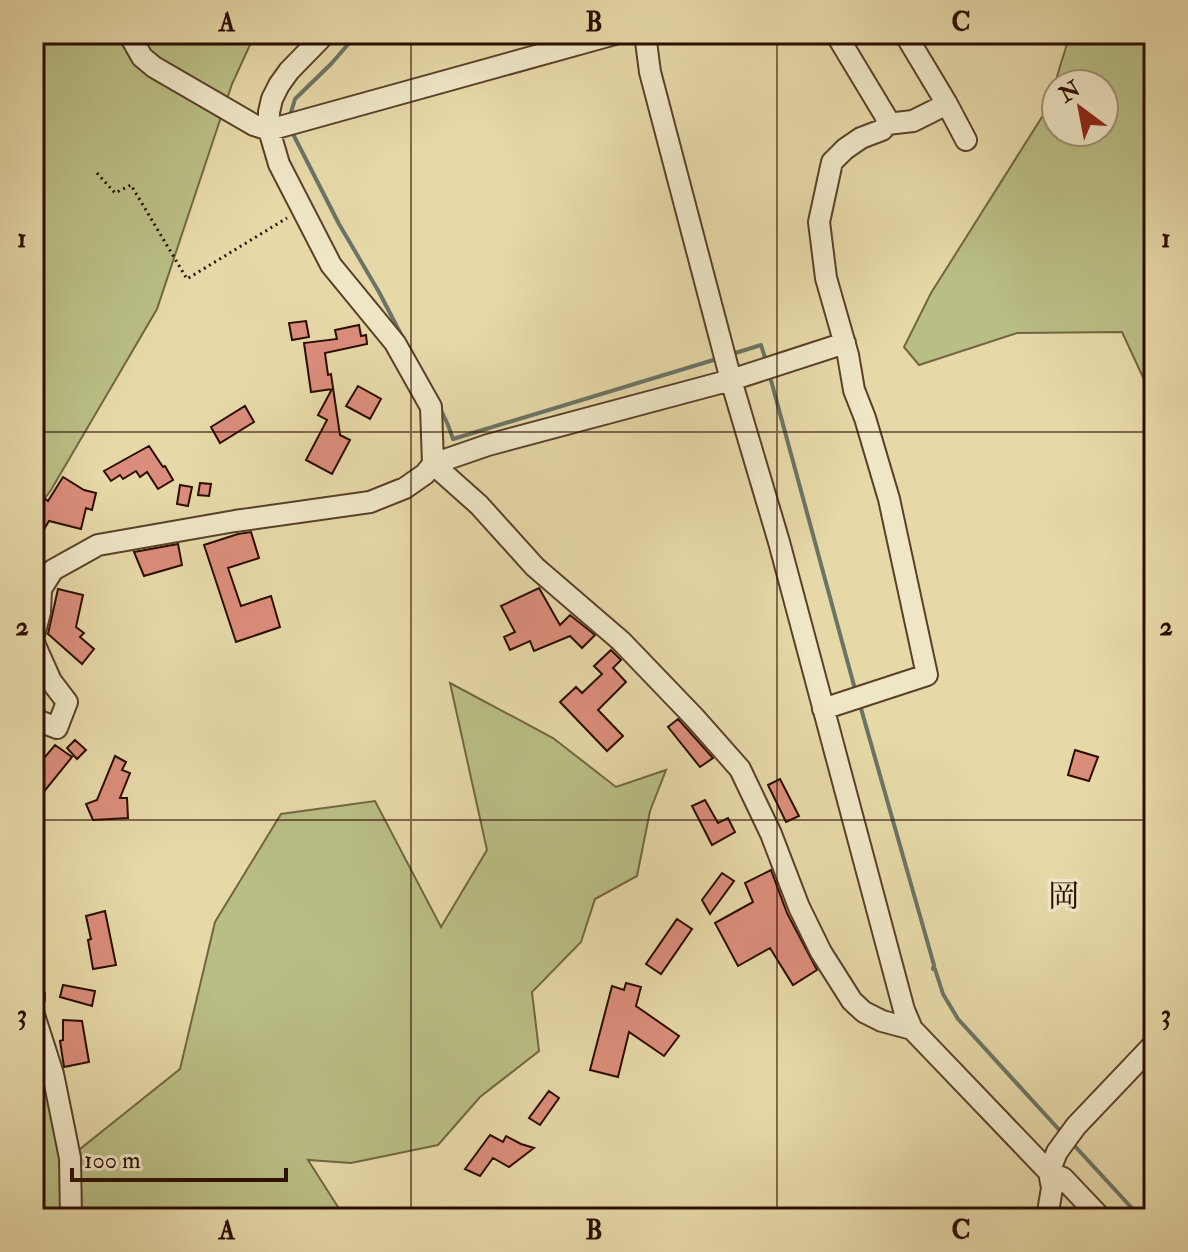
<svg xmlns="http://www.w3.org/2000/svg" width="1188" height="1252" font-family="'IM FELL Double Pica','Noto Serif JP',serif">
	<rect width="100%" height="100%" fill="#e6d8a7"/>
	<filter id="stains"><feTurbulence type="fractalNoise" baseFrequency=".0025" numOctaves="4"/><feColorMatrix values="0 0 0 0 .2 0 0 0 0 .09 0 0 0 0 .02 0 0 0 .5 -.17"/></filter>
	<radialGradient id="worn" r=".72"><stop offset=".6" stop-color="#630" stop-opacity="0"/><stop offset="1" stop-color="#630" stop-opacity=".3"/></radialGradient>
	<path fill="#b9be84" stroke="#726642" stroke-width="2" fill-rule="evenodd" d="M34 34H255L232 84 157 309 51 490 34 513Z
		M1070 34H1154V401L1122 332 1017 333 919 365 904 347 931 293 1047 109ZM1056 84H1104V132H1056Z
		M450 683 553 738 616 787 666 770 650 811 637 876 595 899 581 942 532 992 539 1051 480 1097 438 1145 351 1163 308 1160 345 1218H34V1053L70 1157 180 1069 215 922 281 814 375 801 441 927 487 850Z"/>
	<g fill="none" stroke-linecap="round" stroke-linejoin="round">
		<path stroke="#6b7465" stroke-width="4" d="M289 119 295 99 331 64 357 34
			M292 132 339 224 379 292 405 342
			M732 354 761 345 766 361
			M769 373 856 693
			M439 406 448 425 453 439 720 358
			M860 705 934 965 933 969H935L943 994 958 1019 1063 1134
			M1072 1143 1141 1218"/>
	</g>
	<path fill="#db8d7b" stroke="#2b0d00" stroke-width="2" d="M306 321 309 337 292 340 289 323Z
		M359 325 361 336 366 335 367 344 325 353 328 375 331 374 340 435 350 440 332 474 306 460 327 420 318 415 332 389 311 392 304 343 337 339 335 330Z
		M358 386 381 399 370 419 346 406Z
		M245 406 254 422 220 443 211 427Z
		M149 446 163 467 165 466 173 480 158 489 147 472 140 477 136 471 123 479 120 475 111 481 104 471Z
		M63 477 84 490 96 493 92 510 86 508 81 529 49 521 34 546V506L41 496 48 501Z
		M200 483 211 484 209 496 198 495Z
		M180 485 192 487 188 506 177 504Z
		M251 532 259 558 228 568 241 606 271 596 280 627 236 642 204 545 238 534Z
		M178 544 182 565 144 576 134 552Z
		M539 588 560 625 570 615 595 635 582 648 570 636 534 651 530 641 510 650 504 637 515 632 501 606Z
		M58 589 83 595 76 627 84 633 80 637 94 649 82 664 48 634Z
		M611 650 621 660 613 668 626 682 598 710 623 736 607 751 560 702 576 687 582 693 602 674 594 666Z
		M678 719 713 758 700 767 668 727Z
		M75 740 86 750 77 759 67 748Z
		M55 745 72 757 34 804V770Z
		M1075 750 1098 757 1089 781 1068 775Z
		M115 756 126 762 122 770 130 773 120 798H127L128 818 93 820 86 804 97 800Z
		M780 779 799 816 786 822 768 785Z
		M705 800 718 823 728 818 735 832 712 845 692 806Z
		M771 870 787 913 817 970 793 985 770 948 738 966 715 923 753 902 745 883Z
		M722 873 734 881 710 914 702 900Z
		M105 911 116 965 93 969 88 940 91 939 86 916Z
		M677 919 692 929 661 974 646 964Z
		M626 983 641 987 636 1006 679 1036 664 1056 629 1032 618 1077 590 1070 612 986 624 990Z
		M63 985 95 991 92 1006 60 997Z
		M63 1020 82 1021 89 1062 64 1067 60 1041 63 1040Z
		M549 1091 559 1098 540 1125 529 1118Z
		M490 1135 503 1142 506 1136 521 1144 534 1148 509 1167 493 1158 480 1176 465 1169Z"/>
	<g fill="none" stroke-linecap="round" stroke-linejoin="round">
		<defs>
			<path id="minor" d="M129 34 142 57 154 67 254 125 269 130 615 34
				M325 34 289 71 279 85 272 99 269 112V130L279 164 331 265 395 343 431 407 433 464 479 505 535 567 621 641 694 717 740 769 771 834 799 907 821 952 852 1001 864 1012 882 1021 912 1029
				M645 34 650 72 731 380 779 542 904 1010 912 1029 1049 1172 1063 1178 1101 1218
				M947 104 966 140
				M887 124 913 121 947 104 905 34
				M34 635 40 612 41 589 53 570 98 545 235 521 370 502 405 488 425 474 433 464 488 445 731 380 845 343
				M34 643 51 681 67 702 57 728 34 719
				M823 709 927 675 889 499 865 418 854 390 848 355 826 278 819 222 832 162 845 149 861 138 882 130 887 124 886 117 836 34
				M34 995V998
				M34 1015 53 1074 70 1158 71 1218
				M1047 1218 1052 1188 1049 1172 1057 1152 1076 1126 1154 1044"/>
		</defs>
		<use href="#minor" stroke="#5a402a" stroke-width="24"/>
		<path stroke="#2b0d00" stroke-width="3" stroke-dasharray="2 4" stroke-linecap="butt" d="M97 173 115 193 131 185 187 279 287 218"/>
		<use href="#minor" stroke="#efe6c6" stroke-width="20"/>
	</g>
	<path fill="none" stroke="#2b0d00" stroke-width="2" stroke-opacity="0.55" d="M411 34V1218M777 34V1218M34 432H1154M34 820H1154"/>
	<g text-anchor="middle" stroke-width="7" stroke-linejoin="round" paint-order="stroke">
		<g font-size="32" fill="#2b0d00" stroke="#efe6c6">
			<text x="1064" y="907">岡</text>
		</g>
	</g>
	<rect width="1188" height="1252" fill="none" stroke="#e6d8a7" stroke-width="88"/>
	<g transform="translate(1080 108) rotate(328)"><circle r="38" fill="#efe6c6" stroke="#a18f77" stroke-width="2"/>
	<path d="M0-6L14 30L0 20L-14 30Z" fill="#8f2418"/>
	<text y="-12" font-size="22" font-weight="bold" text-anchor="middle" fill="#2b0d00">N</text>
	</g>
	<path d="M72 1168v12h214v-12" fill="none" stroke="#2b0d00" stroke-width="4"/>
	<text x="84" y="1168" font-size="24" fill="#2b0d00" stroke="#efe6c6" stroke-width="6" paint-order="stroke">100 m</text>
	<rect x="44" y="44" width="1100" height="1164" fill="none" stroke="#2b0d00" stroke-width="3"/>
	<g font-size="26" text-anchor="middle" font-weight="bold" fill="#2b0d00">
		<text x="227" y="31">A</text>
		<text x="594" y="31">B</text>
		<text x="961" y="31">C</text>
		<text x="22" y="247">1</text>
		<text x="1166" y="247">1</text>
		<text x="22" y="635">2</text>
		<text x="1166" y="635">2</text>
		<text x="22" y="1023">3</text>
		<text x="1166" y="1023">3</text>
		<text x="227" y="1239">A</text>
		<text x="594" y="1239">B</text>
		<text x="961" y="1239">C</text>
	</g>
	<rect width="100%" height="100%" filter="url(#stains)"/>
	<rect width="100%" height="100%" fill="url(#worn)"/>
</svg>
